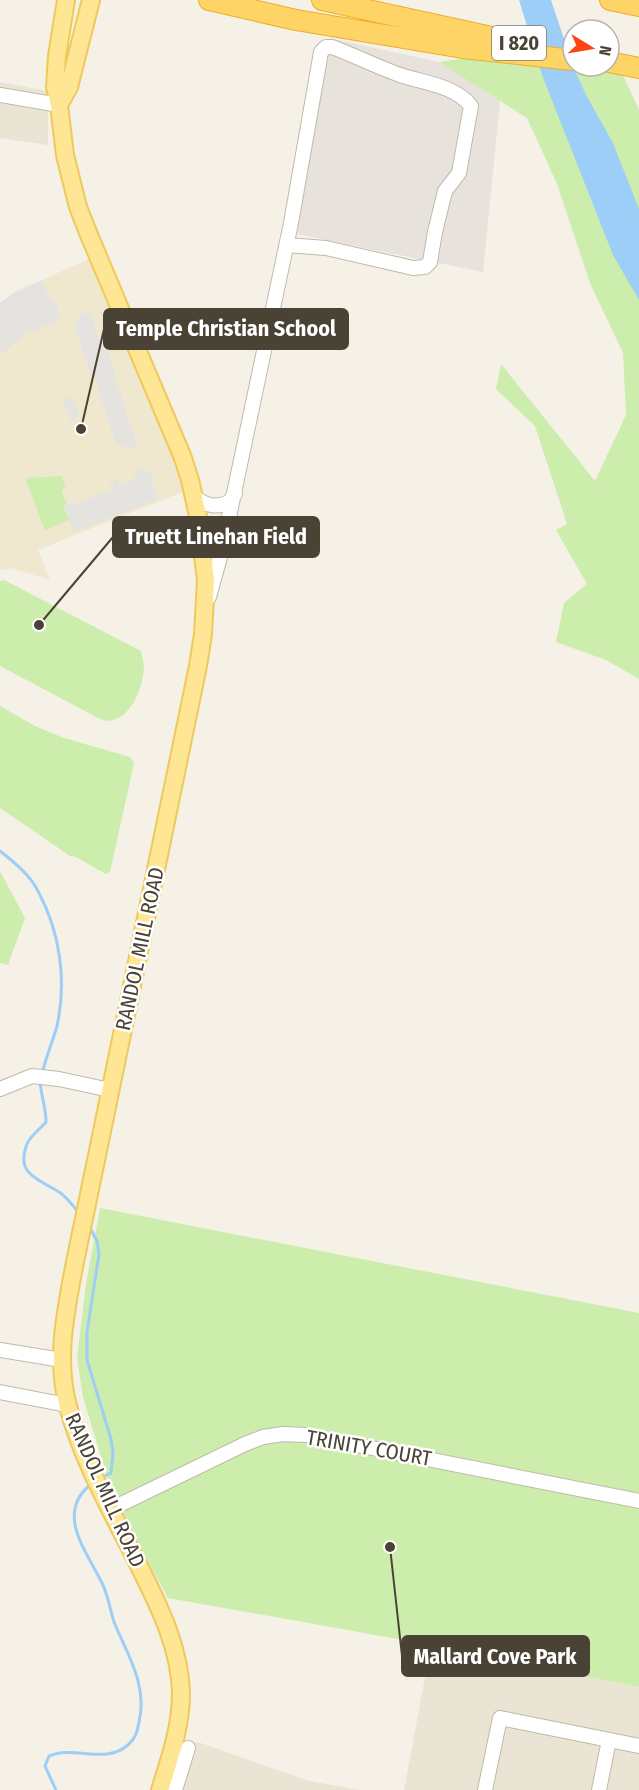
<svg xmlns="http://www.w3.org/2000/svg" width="639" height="1790" font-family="'Fira Sans Condensed',sans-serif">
	<rect width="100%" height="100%" fill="#f5f1e7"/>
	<path fill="#e9e4d4" d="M0 82 48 91V145L0 138Z
		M431 1645 639 1687V1790H404Z
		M183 1742H198L309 1781 361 1790H169Z"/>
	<path fill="#e7e2db" d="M329 38 439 62 500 101 483 272 297 234Z"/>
	<path fill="#efe8cf" d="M89 259 149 394 177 464 185 491 38 550 50 580 11 568 0 570V303L15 292Z"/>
	<path fill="#ccedac" d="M573 49V66H609L615 58 639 110V679L606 660 556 642 564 603 587 584 556 530 567 524 535 426 496 389 501 364 595 481 626 415 623 353 590 283 557 184 527 118 439 62 496 54Z
		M61 476 66 486 61 490 67 504 63 505 69 520 45 530 25 478Z
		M4 580 141 651C143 660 145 667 143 675 140 695 126 726 102 720L0 666V581Z
		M0 706 35 726 64 738 130 757 134 763 110 872 106 874 74 856H70L0 808Z
		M0 871 25 918 8 965 0 963Z
		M100 1208 639 1313V1687L431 1645 168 1598 113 1497 83 1397 77 1358 86 1284Z"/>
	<path fill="#e5e3df" d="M42 280 50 299 55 300 61 319 24 335 0 355V303L15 292Z
		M90 312 101 346H106L137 447 129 449 115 442 93 372 91 375 74 324 78 322 79 315Z
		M71 396 80 414 71 422 63 401Z
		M135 466 147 472 154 471 151 480 158 499 74 532 63 505 72 502 77 504 112 489 110 483 117 479 120 486 133 479 137 472Z"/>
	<path fill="#9dcef7" d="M519 0H551L573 66 586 95 613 143 639 209V300L613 255 542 75Z"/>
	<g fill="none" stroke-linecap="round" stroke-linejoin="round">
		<path stroke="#9dcef7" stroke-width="3" d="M0 851C14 862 30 875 38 891 60 932 67 980 57 1026 53 1040 47 1055 43 1070
			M40 1081C41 1095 46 1108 46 1122 41 1128 30 1136 27 1144 15 1175 39 1179 59 1192 67 1197 73 1206 79 1213
			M90 1228 97 1241 99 1254 87 1332V1360L111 1439 113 1453 111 1473 101 1478
			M56 1790 45 1766 49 1756C74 1745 105 1765 128 1745 136 1738 137 1732 139 1722 148 1685 127 1654 114 1622 110 1609 108 1595 102 1583 87 1552 55 1514 90 1485"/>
		<defs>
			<path id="minor" d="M0 95 59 105
				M194 497C205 505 216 509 229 502L235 494
				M209 597 222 550 291 223 321 52 326 47H332C356 56 379 68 403 76 426 83 455 86 471 106L459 173 445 191 435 232 430 262 425 267 413 268 326 248 287 245
				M0 1089 32 1076 59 1079 110 1090
				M0 1350 62 1360
				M0 1392 67 1405
				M111 1509 245 1444 263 1437 283 1434 306 1435 639 1501
				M175 1790 188 1748
				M485 1790 500 1718 639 1746
				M599 1790 609 1740"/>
			<path id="major" d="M66 0 57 56 55 87 59 105 65 155 78 207 89 235 183 458 190 480 198 516 206 580 203 634 198 666 75 1262C66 1309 55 1360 68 1406 83 1464 116 1519 142 1572 161 1610 180 1650 181 1693 181 1727 170 1758 160 1790
				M59 105 69 87 91 0"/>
			<path id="highway" d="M209 0 296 20 463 48 573 60
				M322 0 519 43
				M610 0 639 6
				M609 62 639 68"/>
		</defs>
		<use href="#minor" stroke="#c1baa8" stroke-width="16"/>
		<use href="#major" stroke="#efca5b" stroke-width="20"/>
		<use href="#highway" stroke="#ecae2a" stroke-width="22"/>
		<use href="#minor" stroke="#fff" stroke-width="14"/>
		<use href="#major" stroke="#ffe695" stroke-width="16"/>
		<use href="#highway" stroke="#ffd467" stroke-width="20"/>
	</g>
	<g text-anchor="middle" stroke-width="5" stroke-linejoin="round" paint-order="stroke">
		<rect fill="#fff" stroke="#807b72" stroke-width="1.5" x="492" y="26" width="54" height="34" rx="4.5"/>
		<g font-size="20" font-weight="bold" fill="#494235">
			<text x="519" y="50">I 820</text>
		</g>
		<g font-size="21" fill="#494235" stroke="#fff">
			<text transform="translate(140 949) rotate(-78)" y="7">RANDOL MILL ROAD</text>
			<text transform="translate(369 1448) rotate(10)" y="7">TRINITY COURT</text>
			<text transform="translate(105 1490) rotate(66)" y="7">RANDOL MILL ROAD</text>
		</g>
	</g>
	<path fill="none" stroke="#494235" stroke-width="2" d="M81 429L104 329M39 625L113 537M390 1547L402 1656"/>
	<g fill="#494235" stroke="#fff" stroke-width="2">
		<circle cx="81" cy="429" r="6"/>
		<circle cx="39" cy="625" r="6"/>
		<circle cx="390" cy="1547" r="6"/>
	</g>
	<g fill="#494235" stroke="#494235" stroke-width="2">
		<rect x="104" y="309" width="244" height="40" rx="6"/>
		<rect x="113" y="517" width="206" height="40" rx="6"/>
		<rect x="402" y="1636" width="187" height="40" rx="6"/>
	</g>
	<g font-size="22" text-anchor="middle" font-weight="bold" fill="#fff">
		<text x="226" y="336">Temple Christian School</text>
		<text x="216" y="544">Truett Linehan Field</text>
		<text x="495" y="1664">Mallard Cove Park</text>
	</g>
	<g transform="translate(591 48) rotate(101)"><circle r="28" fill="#ffffff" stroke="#b6b3ae" stroke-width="1.5"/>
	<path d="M0-4.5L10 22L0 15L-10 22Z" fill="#ff4313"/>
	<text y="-9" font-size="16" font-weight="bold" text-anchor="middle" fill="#494235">N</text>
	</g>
</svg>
